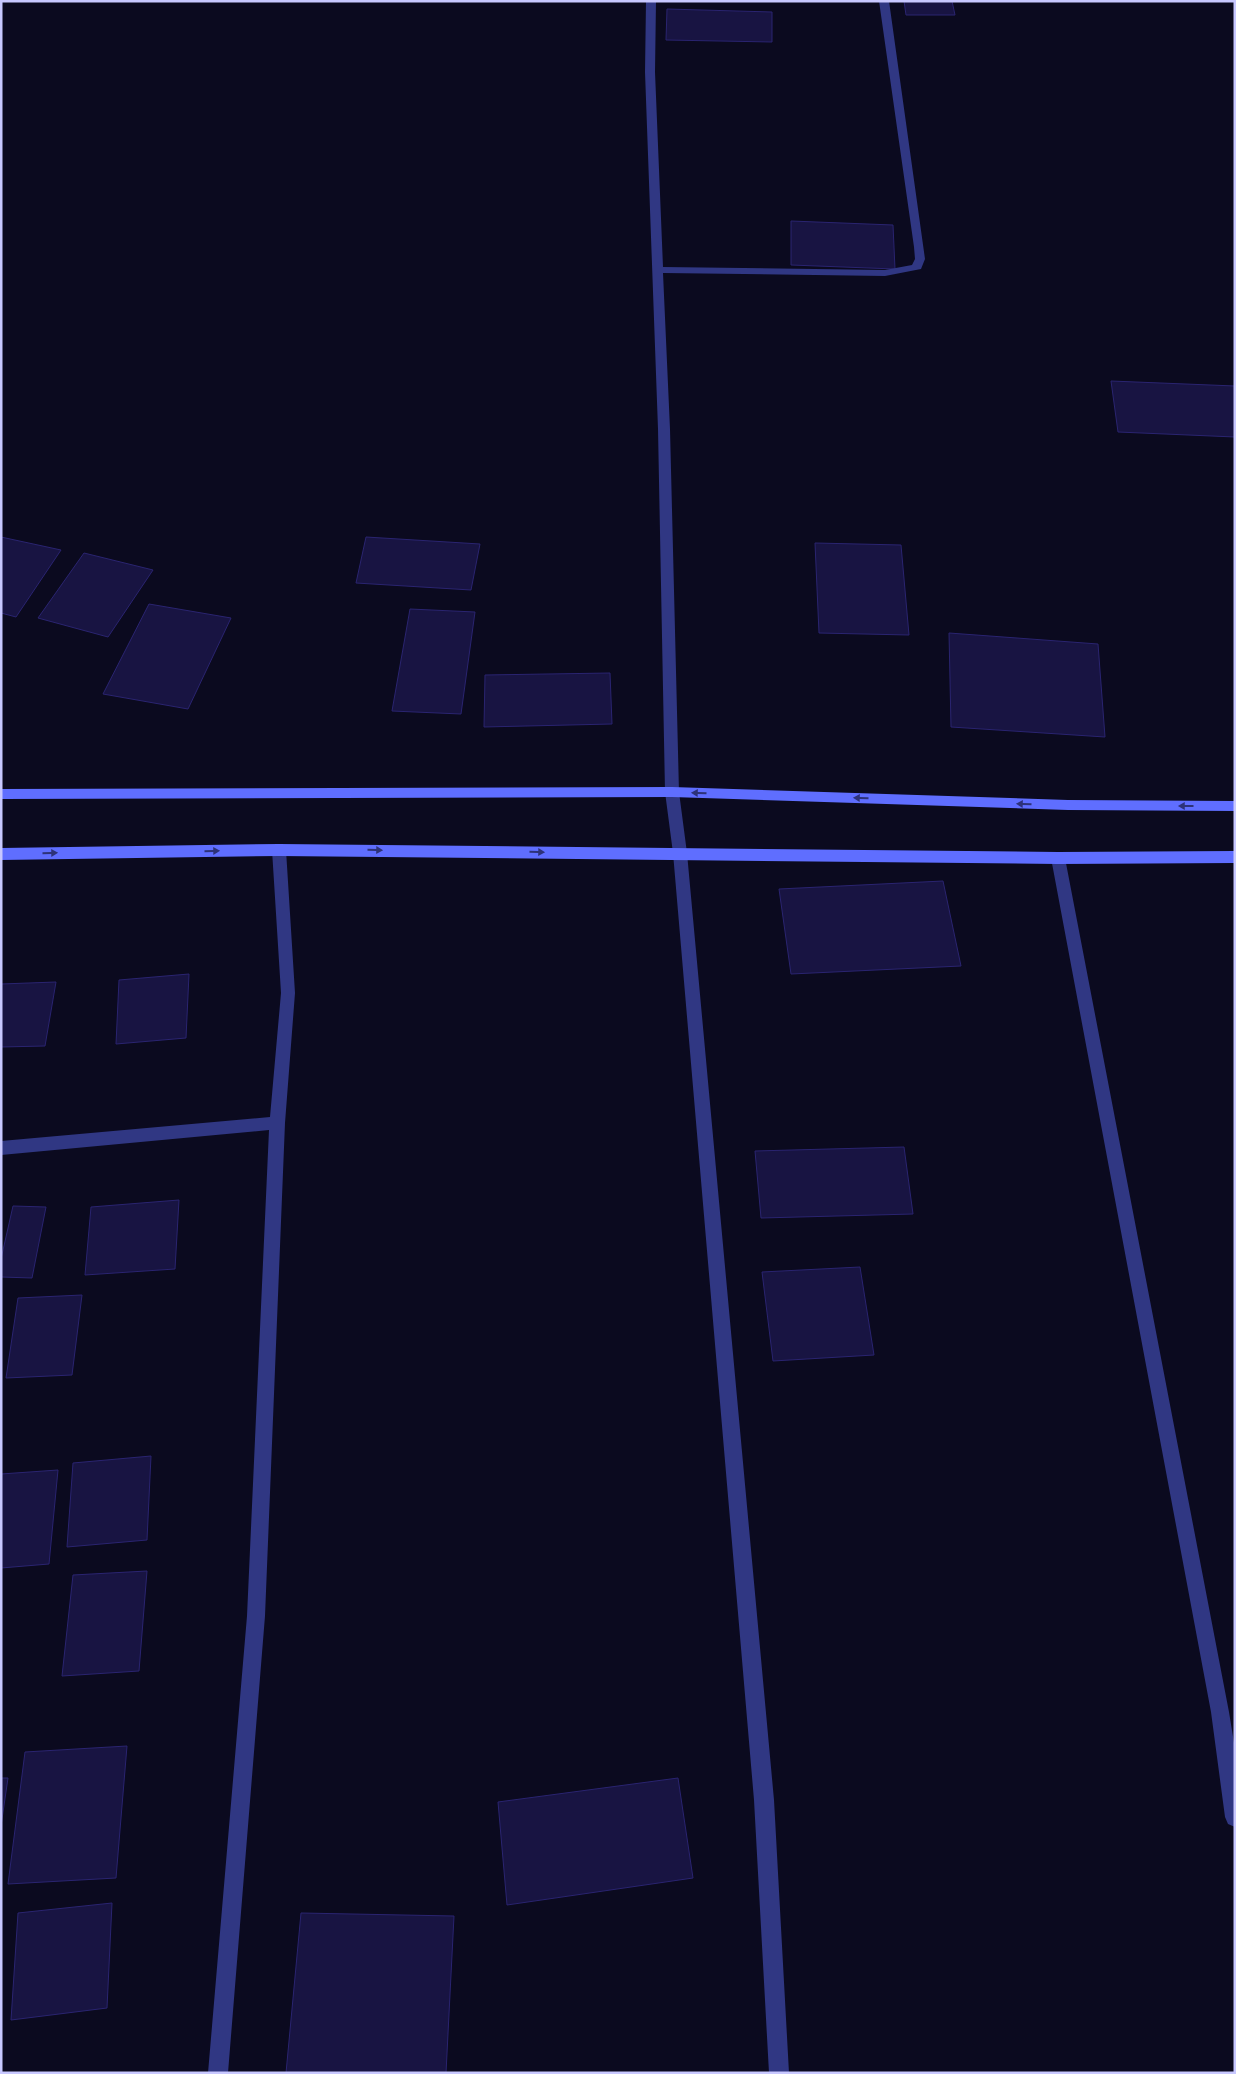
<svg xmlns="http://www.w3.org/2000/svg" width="1236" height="2074" font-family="'DejaVu Sans',sans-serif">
	<rect width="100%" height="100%" fill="#0b0a1f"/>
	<path fill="#181442" stroke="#2a2470" d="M904 1H952L955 15H906Z
		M667 9 772 12V42L666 40Z
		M791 221 893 225 895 269 791 265Z
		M1111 381 1235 386V437L1118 432Z
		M1 537 61 550 16 617 1 613Z
		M366 537 480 544 471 590 356 583Z
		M815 543 901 545 909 635 819 633Z
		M84 553 153 570 108 637 38 618Z
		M149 604 231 618 188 709 103 694Z
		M410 609 475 612 461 714 392 711Z
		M949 633 1098 644 1105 737 951 727Z
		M610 673 612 724 484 727 485 675Z
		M943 881 961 966 791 974 779 889Z
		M189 974 186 1038 116 1044 119 980Z
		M56 982 45 1046 1 1047V984Z
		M904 1147 913 1214 761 1218 755 1151Z
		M179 1200 175 1269 85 1275 91 1207Z
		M13 1206 46 1207 32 1278 1 1277V1259Z
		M860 1267 874 1355 773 1361 762 1272Z
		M82 1295 72 1375 6 1378 18 1298Z
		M151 1456 147 1540 67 1547 73 1463Z
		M58 1470 49 1564 1 1568V1474Z
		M147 1571 139 1671 62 1676 73 1575Z
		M127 1746 116 1878 8 1884 25 1752Z
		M1 1778H8L1 1826Z
		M678 1778 693 1878 507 1905 498 1802Z
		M112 1903 107 2008 11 2020 18 1913Z
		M301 1913 454 1916 446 2073H286Z"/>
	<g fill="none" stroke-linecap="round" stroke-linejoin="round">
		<path fill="#303783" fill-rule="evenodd" d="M646 1H656L655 72 663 267 885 270 912 265 915 259 914 247 879 1H889L925 259 921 269 885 276 663 273 670 429 679 792 687 853 774 1800 789 2073H769L754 1800 673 853 665 792 658 429 645 72Z
			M279 844 284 846 286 850 295 993 285 1123 265 1616 228 2073H208L247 1616 269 1130 1 1155V1141L270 1117 281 993 272 850 274 846Z
			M1058 852 1063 854 1065 858 1229 1712 1235 1749V1827L1228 1824 1225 1817 1211 1712 1051 858 1053 854Z"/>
		<path fill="#5f6eff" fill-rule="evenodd" d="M672 787 1068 800 1235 801V811L1068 810 672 797 1 799V789Z
			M279 844 1058 852 1235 851V863L1058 864 279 856 1 860V848Z"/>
	</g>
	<defs><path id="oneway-solid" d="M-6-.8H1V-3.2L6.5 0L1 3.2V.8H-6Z" transform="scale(1.25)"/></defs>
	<g fill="#2d3279">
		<use href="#oneway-solid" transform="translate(699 793) rotate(-178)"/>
		<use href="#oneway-solid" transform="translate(861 798) rotate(-178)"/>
		<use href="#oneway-solid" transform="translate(1024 804) rotate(-178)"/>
		<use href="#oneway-solid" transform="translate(1186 806) rotate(-180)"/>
		<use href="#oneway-solid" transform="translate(375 850) rotate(1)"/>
		<use href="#oneway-solid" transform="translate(212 851) rotate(-1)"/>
		<use href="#oneway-solid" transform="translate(537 852) rotate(1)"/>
		<use href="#oneway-solid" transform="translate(50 853) rotate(-1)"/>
	</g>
	<rect width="1236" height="2074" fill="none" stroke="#c8c8ff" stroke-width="5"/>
</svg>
